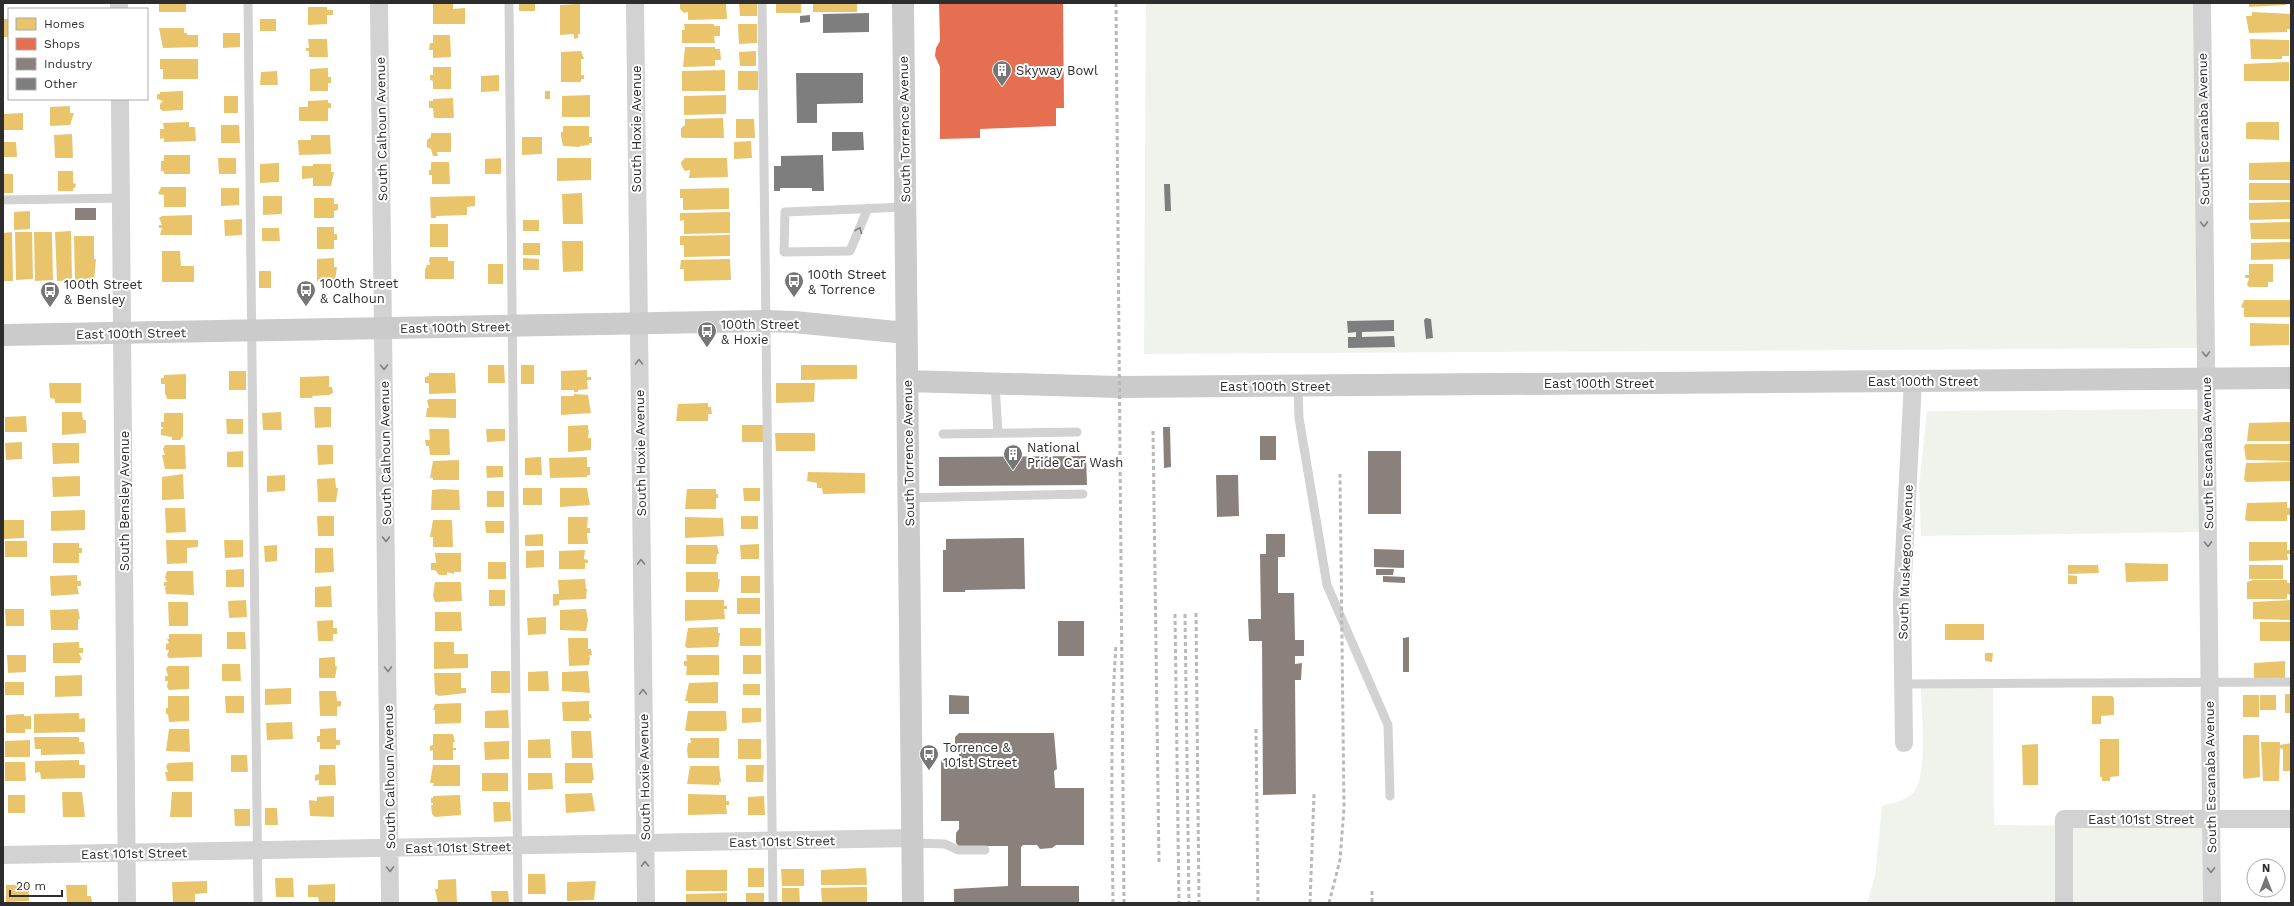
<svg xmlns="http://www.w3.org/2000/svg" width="2294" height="906" font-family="'Work Sans',sans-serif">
	<rect width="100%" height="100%" fill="#fff"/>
	<path fill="#f0f3ec" d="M1146 3H2194L2198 348 1144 354Z
		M2198 409 2200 532 1921 536 1919 486 1927 411Z
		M1993 686 1994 825 2205 827V903H1867L1875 876 1882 806C1892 803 1903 801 1911 795 1929 783 1921 709 1921 687Z"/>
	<path fill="#e9c46a" d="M159 3H186V12H159Z
		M433 3H453V9L465 8V24H433Z
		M519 3H535V11H519Z
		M680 3H726L727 19 688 20V12L684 13 680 9Z
		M739 3H757V16H740Z
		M776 3H801V13H776Z
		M813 3H857V12H813Z
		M2249 3H2286V5L2249 7Z
		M580 4V34H578V38L574 39V34L560 35V5Z
		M308 7H327V10H333V15H327V24L308 25Z
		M2252 12 2291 14V29H2287V32L2249 33 2246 16H2252Z
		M3 19H9V37H3Z
		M260 19H276V31H260Z
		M684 24H714V26H720V36H714L715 43H682V30H685Z
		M738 24H757V43L739 44Z
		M159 28H184V33H187V35H198V47L163 48Z
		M223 33H240V47L223 48Z
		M433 35H450L451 57 433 58V50H429L430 43H433Z
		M308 39H327L328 57H309V51H306V48H309Z
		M2250 39 2289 40V56H2282V59H2251Z
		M685 47H715V49H720L721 60H715V66L683 67Z
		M581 51 584 59H581V75H584V79H581V82H561V52Z
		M756 51V66H740L739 52Z
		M160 59H198V79H163V69H160Z
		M2289 62V81H2244V64Z
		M433 67H451V89H433V81L430 80V75H433Z
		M328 68V77H331V83H328V91H310V69Z
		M725 70V91H682V71Z
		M277 71 278 85H260L261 72Z
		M738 71H758V90H738Z
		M499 75V91L481 92V76Z
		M183 91V110L163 111 160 109V104L163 101 157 99V94H160V92Z
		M545 91H550V99H545Z
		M590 95V117H562V96Z
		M726 95V114L684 115V96Z
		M224 96H238V113H224Z
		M453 98 454 118H434L433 108H429V101H433V99Z
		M328 100V103H331V108H328V121H299V107H308V101Z
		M70 106V113H74L70 125 50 126V107Z
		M23 113V130H3V114Z
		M723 118 724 138H684L681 137V128L685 125V119Z
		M736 119H754L755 138H736Z
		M189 122V127H195L196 141 164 142V138L160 139V129H164L163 123Z
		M2249 122H2279V140L2246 139V123Z
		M221 125H239L240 143H221Z
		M563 126H589V137H592V143H589V145L580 146V147L563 146 561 136V132H563Z
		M431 133H451V152H437L438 156H433L431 149 427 147V140L431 137Z
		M72 134 73 158H55L54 135Z
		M311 135H330L331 154 299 155 298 140H311Z
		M522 137H542V154L522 155Z
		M751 141 752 158 734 159V142Z
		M3 142H16L17 157H3Z
		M164 155H190V174H164V171H161V161H164Z
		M218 158H236V174H219Z
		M501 158V174H485V159Z
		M557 158H591V180L557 181Z
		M685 158H727L728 177 689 178 690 170 685 171 682 167 681 162Z
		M431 162H449L450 184H432V175H429V170H431Z
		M2291 162V180H2249V163Z
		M279 163V182L260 183V164Z
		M313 164H331V172H334L331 186H313V178L302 179V166H313Z
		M58 171H73V183L76 184 75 188H73V191H58Z
		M3 174H13V193H3Z
		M2249 183H2291V200H2249Z
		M161 187H186V207H164V195L158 194Z
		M221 188H239V205L221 206Z
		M729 188V209L683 210V198H680V189Z
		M582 193 583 224H563L562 194Z
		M263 196H282V214L263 215Z
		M475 196V206L467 207V215L436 216V218H431L430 197Z
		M314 198H334V204H338V210L334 211V218H314Z
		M2291 202V219L2249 220V203Z
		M30 211V229L14 230V212Z
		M730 212V233L684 234V220L680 221V213Z
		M192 215V235H160L162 228H159V225H162L159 218 162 216Z
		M242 219V235L225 236 224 220Z
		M523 220H539V231H523Z
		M2291 222V239H2251L2250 223Z
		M430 224H448V247H430Z
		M317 227H334V234H337V240H334V249H317Z
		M262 228H279L280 241H262Z
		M71 231 72 279H69V283H66V279L64 281H57L55 232Z
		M12 232 13 281H3V233Z
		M15 232H32L33 279 16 280Z
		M34 232H52L53 280 35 281Z
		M730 235V256L684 257V245H680V236Z
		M74 236H94V259H96L94 281H75Z
		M562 241H583V271L563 272Z
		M2291 242V259L2251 260V243Z
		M523 243H540V255H523Z
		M162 251H180L181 266H194V282H162Z
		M430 257H448V261H454V279H425V270L427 265H430L429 260Z
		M334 258V267H337L335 281H317V259Z
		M523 258 539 259V270H523Z
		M730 259 731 280 684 281V269H680L681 260Z
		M488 264H503V284H488Z
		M2249 264H2273V282H2268V287H2249L2247 285 2249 278H2245V275H2249Z
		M259 271H271V288H259Z
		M2244 300H2290V317H2244V308L2241 307Z
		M2250 323 2289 324V345L2250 346Z
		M488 365H504L505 383H488Z
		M521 365H534V384H521Z
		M801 365H857V379L801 380Z
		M587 370V377H591V380H587L588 389 578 390V392H574V390H561V371Z
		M229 371H246V390H229Z
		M429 373H455L456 393 429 394V383H425V377L429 376Z
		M186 374V399H167L166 395H165V384H161V378H164V375Z
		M329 376V387H332L333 393 329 395 312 396 313 398H300V377Z
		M49 383H81V403H55V399L50 398Z
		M776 383H815L814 402 776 403Z
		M574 394 588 395 591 413 561 415V396H574Z
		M429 399H456V418L426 417 427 408H429L427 401Z
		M708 403V407H711L712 414H708V421H676L678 404Z
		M314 407H331V427L315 428Z
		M62 412H82L83 420H86V433L62 435Z
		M281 412 282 430H263L262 413Z
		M164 413H183V436L180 440H172V437L161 435V429L164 428 161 427V422H164Z
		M26 416 27 432H5V417Z
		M226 419H243V434H227Z
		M2290 422V441H2247L2249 423Z
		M588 425V430H589L588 438H591V450L568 452V426Z
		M742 425H763V442H742Z
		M429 429H449L450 455H430L429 446H426L425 440H430Z
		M486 429H505V441L487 442Z
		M775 433H815V451H776Z
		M22 442V459L6 460 5 443Z
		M52 443H79V463L53 464Z
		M2246 444H2291V461L2246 460 2244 446Z
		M165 445H185L186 469H165L162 455H165L163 449Z
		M317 445H333V464L318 465Z
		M243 451V467H227V452Z
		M539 457H541L542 475H525V458Z
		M587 457V467H590V475H587V477L550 478 549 458Z
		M459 460V480H433V478H430L433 461Z
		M2291 462V481L2246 482 2244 479 2246 463Z
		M486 466H503V477L487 478Z
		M808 472 865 473V493L823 494 822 488H817V483L807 481Z
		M183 474 184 499 162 500V477Z
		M285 475V491L267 492V476Z
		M80 476V496L53 497 52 477Z
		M335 478 336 488H338L336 502H318L317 479Z
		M523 488H542V505H523Z
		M560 488H587L590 505 560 507Z
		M743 488H760V501H744Z
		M442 489 459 490 460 510H431L432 490Z
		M687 489H716V494H718V498H716V509H685Z
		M487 491H504V507H487Z
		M2287 502V508H2291V515H2287V521H2247L2245 519 2247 503Z
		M165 508H185L186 532 166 533Z
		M85 510V530L51 531V511Z
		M317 516H334V536H318Z
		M741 516H758V529H741Z
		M568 517H588L587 528H590V533H587L588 544H568Z
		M685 517 723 518 724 536 685 538Z
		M3 520H24V538L4 539Z
		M433 520H452L453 547H433V537H430Z
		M485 521H504V533H486Z
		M543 534V546H525V535Z
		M166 540H198V547L187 548V563L167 564Z
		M224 540H243V557L225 558Z
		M5 541H27V557H5Z
		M2249 542H2287V550H2290V554H2287L2288 560 2249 561Z
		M53 543H79V548H82V553H79V563H53Z
		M759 544V559H741L740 545Z
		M277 545V561L265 562 264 546Z
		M686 545H717L719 554H717L716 564H686Z
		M315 548H333L334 572 315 573Z
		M544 550V567L526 568V551Z
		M585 550 584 559 588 560V563H585V569H559V551Z
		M435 553H461V572H454V574L447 572V575H439L435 570H431V563H436Z
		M488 562H506V579H488Z
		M2125 563 2168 564V581L2126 582Z
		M2068 565H2098L2099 573 2068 574Z
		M2249 565H2283V579H2249Z
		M244 569V587H226V570Z
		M167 571H193L194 595 166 594 165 587 167 586H164V582H167L165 577Z
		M686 572H718V579H720L718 592H686Z
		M77 575V581H81V586H77L79 594 51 596 50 576Z
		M2068 575 2077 576V584H2068Z
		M741 576H760V593H741Z
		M585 579 586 589H587L586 599 559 600V605L553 606V594H559L558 580Z
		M2253 580H2287V583H2291V595L2287 594V599H2247V582Z
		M435 582H461L462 601 435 602 433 595Z
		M331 586 332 607H315V587Z
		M489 590H505V606H489Z
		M737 598H760V614H737Z
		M246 600 247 617 229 618 228 601Z
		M685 600H724V606H727V609H724L725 619 685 621Z
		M2291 600V620L2253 619V602Z
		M168 602H188V626H169Z
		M5 609H24V626H6Z
		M78 609 80 619H78V630H51L50 610Z
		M583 609H586L588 620 586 631 560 630V610Z
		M435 612H461L462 631H435Z
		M546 617V634L528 635 527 618Z
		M333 620V628H337V634H333V641H318L317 621Z
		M2260 622H2290V641H2260Z
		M1945 624H1984V640H1945Z
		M718 627V633H720L718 647 687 648 685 646 688 628Z
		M740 628H761V646H740Z
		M227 632H245L246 649H227Z
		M169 634H202V657L169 658 167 656 169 650H166V644L169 643 167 639H169Z
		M568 638H588V649H591L592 655 588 656 590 657 589 665 569 666Z
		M79 642V648H83V653H79L82 660H80V663H53V643Z
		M434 642H454V654H468V668L434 669Z
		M1985 653H1993L1992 662 1985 661Z
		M7 655H26V672L8 673Z
		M686 655H719V675H686L687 666H684V661H687Z
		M743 655H761V674H743Z
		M335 657V666H337L335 678H319V658Z
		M2285 661V680L2254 679V663Z
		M222 664H240L241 681H222Z
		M168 666H189V689L169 690 167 687 168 681H165V676H168L166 669Z
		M491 671H510V693H491Z
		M548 671 549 691H528V672Z
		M588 671 590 693 562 691V672Z
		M434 673H461V688H466V693L439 696 435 694Z
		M82 675V696L55 697V676Z
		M5 682H24V695H5Z
		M718 682V703H688V701H685L689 683Z
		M743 684H760V695H743Z
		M291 688V704L265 705V689Z
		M319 691H336L337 701H341V706L337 707V716H320Z
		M2285 694H2291V713H2285Z
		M2243 695H2259V717H2243Z
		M2260 695H2276V710H2260Z
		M168 696H189V721L169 722 168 714H166V708H168Z
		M225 696H244V713H226Z
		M2092 696H2112L2114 698V715L2101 716V724H2092Z
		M589 701V714H591L592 718H589V721H563L562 702Z
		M461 703V723L435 724V710H433L435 704Z
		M742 708H761V722L742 723Z
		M508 710 509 728H485V711Z
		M688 711H726L727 729 725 731H687L685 730Z
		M79 713V719L85 718V732L34 733V714Z
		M24 714V716H31V729H25V733H6V715Z
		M292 722 293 739 267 740 266 723Z
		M336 728V740H340V745H336V749H320V742H317V736H320V729Z
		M169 729H189L190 752 166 751Z
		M571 731H591L593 758H572Z
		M433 734H453L455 742H453V748H456V750H453V760H433V750L430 751V746L433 745Z
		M2243 735H2259L2260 777 2244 779 2243 777Z
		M34 737H79V742H84L85 754 41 755V749H35Z
		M690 738H719V758H688L687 750 688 743H691Z
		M550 739 551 758H528V740Z
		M738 739H761V759H738Z
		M2100 739H2119V776L2110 777V781H2102V777H2100Z
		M30 740V757H5V741Z
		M509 741V759L485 760 484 742Z
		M2261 742H2280V745L2291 743V771H2283V749L2280 748 2279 781H2263Z
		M2038 744V785H2023L2022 745Z
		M231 755H247L248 772H231Z
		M79 760V765H85V778L41 779 40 772 35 773V761Z
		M5 762H25L26 781H5Z
		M193 762V781H167L165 772H168L166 767 168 763Z
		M565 763H592L594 780H592V783H565Z
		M319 765H335L336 785H319V780L315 781V775L319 774Z
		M433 765H460V786H433L434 783H430Z
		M746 765H764L763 782H746Z
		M690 766H719L721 782H719V785L687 784Z
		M482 773H508V791H482Z
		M528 773H552L553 789 528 790Z
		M62 792H82L85 817H63Z
		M172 792H192V817H170Z
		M592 793 595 811 566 813 565 794Z
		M688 794 726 795V801H729V805H726L727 814 688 815Z
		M8 795H25V813H8Z
		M460 795 461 815 435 817 432 814 431 805H433V803H431V798H433V796Z
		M334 796V817L310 816 309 800 317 801V797Z
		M764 796 765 815H748V797Z
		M493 802H510L511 821 494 822Z
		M265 808H277L278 825H265Z
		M234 809H250V826H235Z
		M748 868H764V887H748Z
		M861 868H866L867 885H821V870Z
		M781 869H804V886H782Z
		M686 870H727V891H686Z
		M528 874H545L546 894H528Z
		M275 878H293L294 897H276Z
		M456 879 457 903H438L435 889H438V880Z
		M207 881V893L195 894V902L173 903 172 882Z
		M596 881 594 900 567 901V882Z
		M29 884V901L6 902V885Z
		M335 884V903H319L318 897H308V885Z
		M66 885H87V896H91L92 902 67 903Z
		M861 887H867V903H822L821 888Z
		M782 888H799L800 903H782Z
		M491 891H508L509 903H492Z
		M727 893V903H686V894Z
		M746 893H764V903H746Z"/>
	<path fill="#e76f51" d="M939 3H1063L1064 108H1056V126L980 129V138L940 139V67L935 56 936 48 940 41Z"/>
	<path fill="#8a817c" d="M75 208H96V220H75Z
		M1163 427H1170L1171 467 1164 468Z
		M1260 436H1276V460H1260Z
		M1368 451H1401V514H1368Z
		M1086 456 1087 485 939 486V457Z
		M1216 475H1238L1239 516 1217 517Z
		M1266 534H1285V557H1278V593H1294L1295 640H1304V656H1295V664L1302 663 1301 680H1295L1296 794 1263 795 1262 641H1249L1248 619H1261L1260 554H1266Z
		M1024 538 1025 589 965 590V592H943V550H946V539Z
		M1374 549 1404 550V568L1374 567Z
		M1376 569H1394L1393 575H1376Z
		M1383 576 1405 577V583L1383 582Z
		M1058 621H1084V656H1058Z
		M1409 637V672H1403V638Z
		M949 695 969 696V714H949Z
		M959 733H1054L1057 769 1054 771 1055 788H1084V845H1056L1052 848 1040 849 1037 845H1023L1021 847V886H1079V903H954V889L1008 886V846H959L956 843V833L959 829V821H941V760H959V753L955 749V737Z"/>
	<path fill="#7e7e7e" d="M869 13V32L823 33V14Z
		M810 15V22L800 23V16Z
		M796 73H863V103L817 104V123H797Z
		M832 132H863L864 150 832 151Z
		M823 155 824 191H812V188H780V191H774V166H781V156Z
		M1164 184H1170L1171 211H1165Z
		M1426 318 1431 319 1433 338 1426 339 1424 320Z
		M1394 320V331L1362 332V337L1394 336 1395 347 1348 348V337H1356V332L1348 333 1347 321Z"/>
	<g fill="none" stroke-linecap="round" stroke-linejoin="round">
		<path stroke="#d2d2d2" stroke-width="9" d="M248 3 258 903
			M509 3 518 903
			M762 3 773 903
			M3 200 121 198
			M868 208 850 251 784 252 785 212 905 207
			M995 384 998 433
			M1298 386 1299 418 1327 585 1388 725 1390 796
			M943 434 1077 432
			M908 498 1083 494
			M1903 684 2291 682
			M912 843 945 844 958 850H985"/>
		<path stroke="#d2d2d2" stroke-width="18" d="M119 3V9
			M379 3 390 903
			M635 3 646 903
			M2202 3 2212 903
			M120 99 127 903
			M1904 743 1902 596 1913 381
			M3 855 912 838
			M2064 903V819H2291"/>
		<path stroke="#cbcbcb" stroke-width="22" d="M903 3 913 903
			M3 335 766 321 794 322 906 333
			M907 381 1119 387 2291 378"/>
		<path stroke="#b9b9b9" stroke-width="3" stroke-dasharray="4 3" stroke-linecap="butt" d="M1116 3 1124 903
			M1153 431 1159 862
			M1196 613 1199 903
			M1175 614 1179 903
			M1185 614 1189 903
			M1256 729 1258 903
			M1372 891V903
			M1113 903C1112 817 1110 731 1116 645
			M1310 903 1314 794
			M1329 903 1340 860 1344 808 1340 474"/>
	</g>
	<defs><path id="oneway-chevron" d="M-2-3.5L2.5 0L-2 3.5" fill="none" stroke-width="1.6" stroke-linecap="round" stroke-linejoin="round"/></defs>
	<g stroke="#808080">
		<use href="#oneway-chevron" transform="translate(2204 224) rotate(89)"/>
		<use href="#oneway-chevron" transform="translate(859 230) rotate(-68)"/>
		<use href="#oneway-chevron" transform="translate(2206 354) rotate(89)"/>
		<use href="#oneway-chevron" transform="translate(639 362) rotate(-91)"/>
		<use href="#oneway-chevron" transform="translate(384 367) rotate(89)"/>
		<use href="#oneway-chevron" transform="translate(386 539) rotate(89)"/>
		<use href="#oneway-chevron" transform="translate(2208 544) rotate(89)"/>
		<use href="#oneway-chevron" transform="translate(641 562) rotate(-91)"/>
		<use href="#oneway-chevron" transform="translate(388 669) rotate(89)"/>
		<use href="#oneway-chevron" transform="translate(643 692) rotate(-91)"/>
		<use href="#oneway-chevron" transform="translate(645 864) rotate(-91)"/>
		<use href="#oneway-chevron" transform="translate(390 869) rotate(89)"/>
		<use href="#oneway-chevron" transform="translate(2211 870) rotate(89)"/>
	</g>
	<defs>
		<symbol id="building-pin" viewBox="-11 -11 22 30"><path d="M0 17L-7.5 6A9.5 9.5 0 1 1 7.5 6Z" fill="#767676" stroke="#fff"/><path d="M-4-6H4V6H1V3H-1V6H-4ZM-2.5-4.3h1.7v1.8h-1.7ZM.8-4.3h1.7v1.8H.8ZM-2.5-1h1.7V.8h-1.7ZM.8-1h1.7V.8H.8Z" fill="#fff"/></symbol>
		<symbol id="bus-pin" viewBox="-11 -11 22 30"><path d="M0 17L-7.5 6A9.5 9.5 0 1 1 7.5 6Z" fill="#767676" stroke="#fff"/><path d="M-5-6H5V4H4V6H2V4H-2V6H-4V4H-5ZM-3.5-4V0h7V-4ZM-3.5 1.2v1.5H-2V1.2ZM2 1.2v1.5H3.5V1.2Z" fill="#fff"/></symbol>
	</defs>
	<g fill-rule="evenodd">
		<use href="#building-pin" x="991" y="59" width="22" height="30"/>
		<use href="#bus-pin" x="783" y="270" width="22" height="30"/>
		<use href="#bus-pin" x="295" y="279" width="22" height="30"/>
		<use href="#bus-pin" x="39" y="280" width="22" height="30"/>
		<use href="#bus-pin" x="696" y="320" width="22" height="30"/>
		<use href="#building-pin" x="1002" y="443" width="22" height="30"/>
		<use href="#bus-pin" x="918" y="743" width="22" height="30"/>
	</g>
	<g text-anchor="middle" stroke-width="4" stroke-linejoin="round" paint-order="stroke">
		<g font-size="13" fill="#2d2d2d" stroke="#fff" text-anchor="start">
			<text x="1016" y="75">Skyway Bowl</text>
			<text x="808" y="279">100th Street<tspan x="808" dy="15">&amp; Torrence</tspan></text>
			<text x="320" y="288">100th Street<tspan x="320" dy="15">&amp; Calhoun</tspan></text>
			<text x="64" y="289">100th Street<tspan x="64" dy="15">&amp; Bensley</tspan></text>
			<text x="721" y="329">100th Street<tspan x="721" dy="15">&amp; Hoxie</tspan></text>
			<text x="1027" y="452">National<tspan x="1027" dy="15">Pride Car Wash</tspan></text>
			<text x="943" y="752">Torrence &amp;<tspan x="943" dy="15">101st Street</tspan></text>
		</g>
		<g font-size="13" fill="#2d2d2d" stroke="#fff">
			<text transform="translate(381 129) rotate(-91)" y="5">South Calhoun Avenue</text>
			<text transform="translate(636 129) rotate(-90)" y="5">South Hoxie Avenue</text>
			<text transform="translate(904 129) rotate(-91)" y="5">South Torrence Avenue</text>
			<text transform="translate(2203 129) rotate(-91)" y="5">South Escanaba Avenue</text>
			<text transform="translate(455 327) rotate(-1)" y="5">East 100th Street</text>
			<text transform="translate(131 333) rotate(-1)" y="5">East 100th Street</text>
			<text x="1923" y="386">East 100th Street</text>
			<text x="1599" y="388">East 100th Street</text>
			<text x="1275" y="391">East 100th Street</text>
			<text transform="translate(385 453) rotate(-91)" y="5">South Calhoun Avenue</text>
			<text transform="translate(640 453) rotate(-91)" y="5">South Hoxie Avenue</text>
			<text transform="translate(908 453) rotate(-91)" y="5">South Torrence Avenue</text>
			<text transform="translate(2207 453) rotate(-91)" y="5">South Escanaba Avenue</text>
			<text transform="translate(124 501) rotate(-90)" y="5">South Bensley Avenue</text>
			<text transform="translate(1905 562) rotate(-88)" y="5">South Muskegon Avenue</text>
			<text transform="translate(389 777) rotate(-91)" y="5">South Calhoun Avenue</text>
			<text transform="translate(644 777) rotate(-91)" y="5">South Hoxie Avenue</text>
			<text transform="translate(2210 777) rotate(-91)" y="5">South Escanaba Avenue</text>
			<text x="2141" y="824">East 101st Street</text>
			<text transform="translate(782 841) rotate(-1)" y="5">East 101st Street</text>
			<text transform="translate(458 847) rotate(-1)" y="5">East 101st Street</text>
			<text transform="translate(134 853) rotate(-1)" y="5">East 101st Street</text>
		</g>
	</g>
	<rect width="2294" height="906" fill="none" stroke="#2d2d2d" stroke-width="8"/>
	<rect x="8" y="8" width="140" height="92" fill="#ffffff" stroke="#ababab"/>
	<rect x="16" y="18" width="20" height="12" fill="#e9c46a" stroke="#ababab"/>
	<text x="44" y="28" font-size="12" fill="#2d2d2d">Homes</text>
	<rect x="16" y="38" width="20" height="12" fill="#e76f51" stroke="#ababab"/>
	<text x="44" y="48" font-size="12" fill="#2d2d2d">Shops</text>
	<rect x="16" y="58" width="20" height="12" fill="#8a817c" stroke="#ababab"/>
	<text x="44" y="68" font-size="12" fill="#2d2d2d">Industry</text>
	<rect x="16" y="78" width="20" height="12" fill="#7e7e7e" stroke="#ababab"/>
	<text x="44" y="88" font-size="12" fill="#2d2d2d">Other</text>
	<g transform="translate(2266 878)"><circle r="19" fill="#ffffff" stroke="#ababab"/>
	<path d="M0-3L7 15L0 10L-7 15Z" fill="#767676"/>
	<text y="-6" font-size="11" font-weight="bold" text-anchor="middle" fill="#2d2d2d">N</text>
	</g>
	<path d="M10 890v6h52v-6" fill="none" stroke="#2d2d2d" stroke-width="2"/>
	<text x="16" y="890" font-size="12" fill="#2d2d2d" stroke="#ffffff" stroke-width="3" paint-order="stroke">20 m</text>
</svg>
